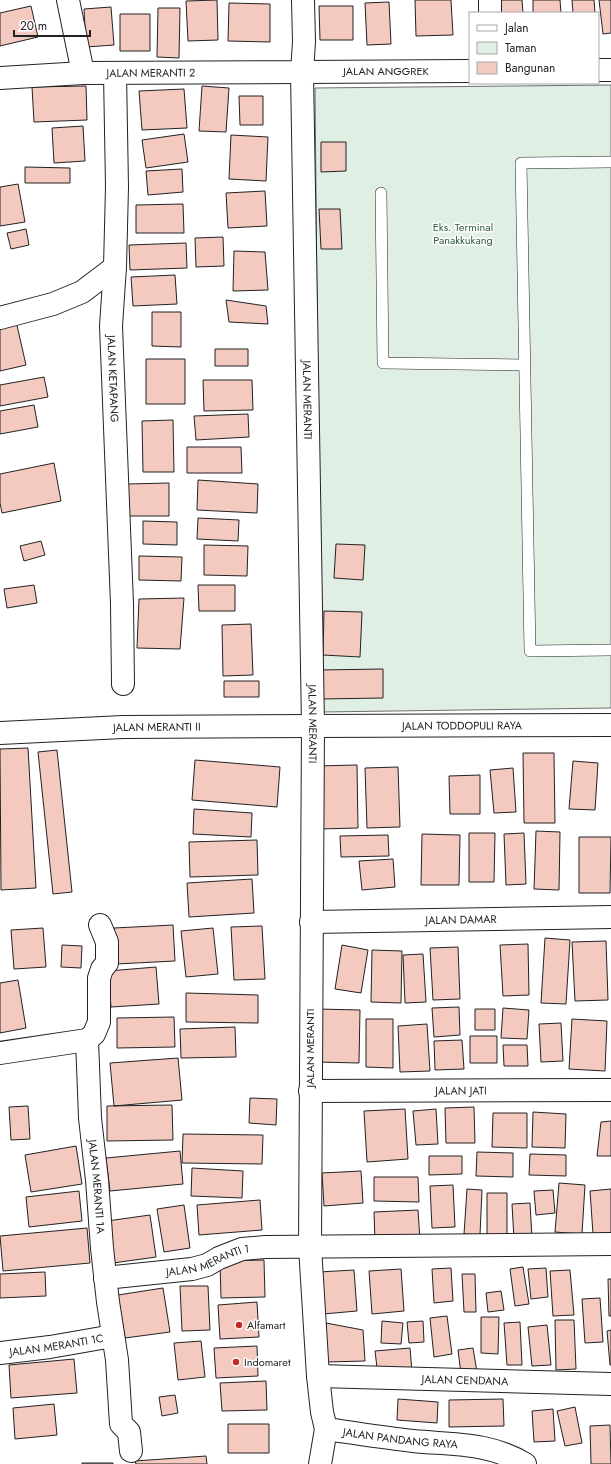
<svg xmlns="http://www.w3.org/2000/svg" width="611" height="1464" font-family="Jost,sans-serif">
	<rect width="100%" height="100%" fill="#fff"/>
	<path fill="#e0efe3" stroke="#6f6f6f" d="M611 85V708L321 712 315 88Z"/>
	<path fill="#f3c9c0" stroke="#222" d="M217 0 218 40 188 41 186 1Z
		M415 0H451L453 35 416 36Z
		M494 0H522L523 13H495Z
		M533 0H560L561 13H533Z
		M572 0H594L595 13H573Z
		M599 0H611V33L603 34Z
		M389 2 391 44 367 45 365 3Z
		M229 3 270 4V42L228 41Z
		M31 6 38 37 0 46V13Z
		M319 6H353V40H320Z
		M111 7 114 45 86 47 84 9Z
		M158 8H180L179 58 157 57Z
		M120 14H150V51H120Z
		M86 86 87 120 34 122 32 87Z
		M202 86 229 88 226 132 199 131Z
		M184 89 187 128 142 130 139 91Z
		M239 96H263V125H240Z
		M83 126 85 161 54 163 52 128Z
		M184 134 188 162 146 168 142 140Z
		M231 135 268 137 266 181 229 179Z
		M321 142H346V171L321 172Z
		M25 167 70 168V183H25Z
		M182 169 183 192 148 195 146 171Z
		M18 184 25 222 0 226V187Z
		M265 191 267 226 228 228 226 193Z
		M183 204 184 233H136V205Z
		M319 209H340L342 249H321Z
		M26 229 29 245 11 249 7 233Z
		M223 237 224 266 196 267 195 238Z
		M186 243 187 268 130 270 129 245Z
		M234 251 265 252 268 290 233 291Z
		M175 275 177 304 133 306 131 277Z
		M226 300 266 306 268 324 229 322Z
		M152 312H181V347L152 346Z
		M16 321 26 365 0 371V325Z
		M215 349H248V366H215Z
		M146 359H185V404H146Z
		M44 377 48 397 0 406V385Z
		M203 380H252L253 410 204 411Z
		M34 405 38 427 0 434V411Z
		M248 414 249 437 196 440 194 416Z
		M173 420 174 472H143L142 421Z
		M187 447H241L242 473H187Z
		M54 463 61 501 2 513 0 503V474Z
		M198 480 258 484 257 513 197 510Z
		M169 483V516H127V484Z
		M198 518 239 520 238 541 197 539Z
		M143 521 177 522V545L143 544Z
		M41 541 45 555 24 561 20 546Z
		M336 544 365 545 363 580 334 578Z
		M204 545 248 546 247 576 204 575Z
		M139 556 182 557 181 581 139 580Z
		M34 585 37 603 7 608 4 589Z
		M198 585H235V611H199Z
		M184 598 180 649 137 648 139 599Z
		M324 611 362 612 360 657 323 655Z
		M251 624 253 675 223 676 222 625Z
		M383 669V698L320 699V670Z
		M224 681H259V697H224Z
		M28 748 36 888 1 890 0 749Z
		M57 750 72 892 53 894 38 752Z
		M523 753H554L555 823H524Z
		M195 760 280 767 277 807 192 800Z
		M573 761 598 763 595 810 569 809Z
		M357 765 358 828 318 829 316 766Z
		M398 767 400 827 367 828 365 768Z
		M513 768 516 812 494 813 490 770Z
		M480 775V814H450L449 776Z
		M194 809 252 813 251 837 193 834Z
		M536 831 560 832 559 890 534 889Z
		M469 833H495L494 882H469Z
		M524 833 526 884 506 885 504 834Z
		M422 834 460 835 459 885H421Z
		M388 835 389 856 341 857 340 836Z
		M579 837H611L610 893H579Z
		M257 840 258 875 190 877 189 842Z
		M393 859 395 887 362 890 359 861Z
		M252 879 254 913 189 917 187 883Z
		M173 925 175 961 116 964 114 928Z
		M262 926 265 979 234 980 231 927Z
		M43 928 46 967 14 969 11 930Z
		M213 928 218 974 186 977 181 931Z
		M545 938 570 940 566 1004 541 1003Z
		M606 941 608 1000 575 1001 572 942Z
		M528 944 529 995 503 996 500 945Z
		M62 945 82 946 81 968 61 967Z
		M342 945 368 950 361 993 335 989Z
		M458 947 460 999 433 1000 430 948Z
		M372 950 402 951 401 1003 371 1002Z
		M423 954 426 1002 405 1003 403 955Z
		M156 967 159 1004 111 1007 108 971Z
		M18 980 26 1028 0 1033V983Z
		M186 993 258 995V1023L186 1022Z
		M459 1007 460 1035 434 1037 432 1008Z
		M503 1008 529 1010 527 1039 501 1038Z
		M318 1009 360 1010 359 1063 317 1062Z
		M475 1009H495V1030H475Z
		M174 1017 175 1047 117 1048V1018Z
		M366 1019H393V1068L366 1067Z
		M572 1019 607 1021 605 1071 569 1069Z
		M561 1023 563 1061 541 1062 539 1024Z
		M427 1024 430 1071 400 1072 398 1026Z
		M235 1027 236 1057 181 1058 180 1029Z
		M470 1036H497V1063H470Z
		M462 1040 464 1069 435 1070 434 1041Z
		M503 1045H527L528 1066H504Z
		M178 1058 182 1100 114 1106 110 1063Z
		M250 1098 277 1099 276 1125 249 1123Z
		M172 1105 173 1140 107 1141V1106Z
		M28 1106 30 1139 11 1140 9 1107Z
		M474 1107 475 1143H446L445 1108Z
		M405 1109 408 1159 367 1162 364 1111Z
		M436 1109 438 1144 416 1145 413 1111Z
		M533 1112 566 1114 565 1148 532 1147Z
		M493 1113H527V1148L492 1147Z
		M611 1121V1156H597L601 1122Z
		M183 1134 263 1135 262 1164 182 1163Z
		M76 1146 82 1184 31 1192 25 1155Z
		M180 1151 183 1184 110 1191 106 1158Z
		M477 1152 513 1153V1177L476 1176Z
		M530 1154 566 1155V1176L529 1175Z
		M429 1156H462V1174L429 1175Z
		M192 1168 243 1171 242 1198 191 1196Z
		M361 1171 363 1203 324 1206 322 1173Z
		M374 1177H418L419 1202 374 1201Z
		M559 1183 585 1185 582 1234 555 1232Z
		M453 1185 455 1227 432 1228 430 1186Z
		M467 1189 482 1190 480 1235 464 1234Z
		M611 1189V1233L593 1234 590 1191Z
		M553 1190 555 1213 536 1215 534 1191Z
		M79 1191 82 1221 29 1227 26 1197Z
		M487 1193H507V1236H487Z
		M260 1200 262 1230 199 1235 197 1205Z
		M530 1203 532 1238 514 1240 512 1204Z
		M184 1205 190 1248 164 1252 157 1209Z
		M418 1210 420 1240 375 1241 374 1212Z
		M150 1215 156 1257 113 1263 107 1221Z
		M87 1228 90 1263 3 1271 0 1236Z
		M264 1260 265 1297 221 1298 220 1261Z
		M523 1267 529 1304 515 1306 510 1269Z
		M451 1268 453 1301 434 1303 432 1269Z
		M546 1268 548 1297 531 1299 528 1269Z
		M401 1269 404 1311 372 1314 369 1271Z
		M354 1270 357 1311 323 1314 319 1272Z
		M570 1270 574 1315 553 1316 550 1271Z
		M45 1272 46 1296 0 1298V1274Z
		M462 1274H475L476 1312H464Z
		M608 1279H611V1316H609Z
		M180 1286H208L210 1330 182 1331Z
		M163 1288 170 1332 125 1338 118 1295Z
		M501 1291 504 1310 488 1312 486 1293Z
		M600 1298 603 1342 585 1343 582 1299Z
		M257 1302 259 1337 220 1339 218 1305Z
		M447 1316 452 1354 434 1357 430 1318Z
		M481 1317H499L498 1354 481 1353Z
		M555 1320H574L576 1369 556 1370Z
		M382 1321 403 1323 401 1344 381 1343Z
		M423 1321 424 1342 409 1343 407 1322Z
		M520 1322 522 1365H507L504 1323Z
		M326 1323 363 1330 365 1361 326 1362Z
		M547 1325 551 1365 532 1366 528 1327Z
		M611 1330V1365H610L607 1331Z
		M201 1341 205 1377 178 1380 174 1343Z
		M257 1346 258 1376 216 1378 214 1348Z
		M410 1348 412 1372 378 1376 375 1351Z
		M473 1348 477 1372 461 1374 458 1350Z
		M74 1359 77 1393 11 1398 9 1365Z
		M266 1381 267 1410 222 1411 220 1383Z
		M175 1395 178 1413 162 1416 159 1397Z
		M398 1399 438 1402 437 1423 397 1420Z
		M503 1399 504 1426 449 1427V1400Z
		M54 1404 57 1435 15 1439 13 1408Z
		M575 1407 582 1443 565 1446 557 1411Z
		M553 1409 555 1441 534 1442 532 1411Z
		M228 1424H269V1453H228Z
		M610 1425 611 1464H591L590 1426Z
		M206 1456 207 1464H136L135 1461Z
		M82 1463H113V1464H82Z"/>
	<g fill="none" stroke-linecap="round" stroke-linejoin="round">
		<defs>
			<path id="service" d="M611 162 521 163 530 651 611 650
				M381 193 383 363 524 365"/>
			<g id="minor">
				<path d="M68 0 83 73"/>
				<path d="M490 0V13"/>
				<path id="s1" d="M115 73 117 187 115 267 111 326 122 604 123 684"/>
				<path id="s2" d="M0 78 83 73 302 72 304 42 303 0"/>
				<path d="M0 318 53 304 82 292 115 267"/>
				<path id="s3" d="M0 733 123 727 313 726"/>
				<path id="s4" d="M311 922 611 917"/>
				<path id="s5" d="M87 1040 90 1118 97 1180 102 1248 108 1302 117 1360 121 1424 129 1432 131 1451"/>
				<path d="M0 1053 87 1040 94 1034 99 1022V978L102 969 107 963V942L100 925"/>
				<path id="s6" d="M310 1091 611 1090"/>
				<path id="s7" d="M105 1278 192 1269 207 1265 219 1258 242 1249 265 1247 611 1244"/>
				<path id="s8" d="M0 1353 50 1347 113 1336"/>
				<path id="s9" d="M318 1376 611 1384"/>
				<path d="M320 1464 326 1429"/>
			</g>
			<g id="tertiary">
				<path d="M598 70H611"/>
				<path id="s10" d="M470 71 302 72 313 726 310 1247 318 1376 322 1412 326 1429C355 1433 384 1438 413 1441 454 1445 488 1442 525 1464"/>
				<path id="s11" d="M313 726 611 725"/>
			</g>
		</defs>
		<use href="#service" stroke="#222" stroke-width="12"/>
		<use href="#minor" stroke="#222" stroke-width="24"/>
		<use href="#tertiary" stroke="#222" stroke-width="24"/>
		<use href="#service" stroke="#fff" stroke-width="11"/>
		<use href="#minor" stroke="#fff" stroke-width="22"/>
		<use href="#tertiary" stroke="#fff" stroke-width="22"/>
	</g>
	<g fill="#c62828" stroke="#fff" stroke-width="1.5">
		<circle cx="239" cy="1325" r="4"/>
		<circle cx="236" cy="1362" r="4"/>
	</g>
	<g text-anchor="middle" stroke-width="3" stroke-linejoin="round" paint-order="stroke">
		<g font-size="11" fill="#222" stroke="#fff">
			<text x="386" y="75">JALAN ANGGREK</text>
			<text dy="4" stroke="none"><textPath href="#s2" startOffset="151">JALAN MERANTI 2</textPath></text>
			<text dy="4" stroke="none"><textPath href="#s1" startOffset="306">JALAN KETAPANG</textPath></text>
			<text dy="4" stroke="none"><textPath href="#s10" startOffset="496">JALAN MERANTI</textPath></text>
			<text dy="4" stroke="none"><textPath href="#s10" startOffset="820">JALAN MERANTI</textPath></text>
			<text dy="4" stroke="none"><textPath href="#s11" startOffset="149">JALAN TODDOPULI RAYA</textPath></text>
			<text dy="4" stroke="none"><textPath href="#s3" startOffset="157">JALAN MERANTI II</textPath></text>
			<text dy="4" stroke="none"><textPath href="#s4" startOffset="150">JALAN DAMAR</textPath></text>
			<text transform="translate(310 1048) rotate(-90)" y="4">JALAN MERANTI</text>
			<text dy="4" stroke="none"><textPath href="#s6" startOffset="151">JALAN JATI</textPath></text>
			<text dy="4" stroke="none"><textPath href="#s5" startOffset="147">JALAN MERANTI 1A</textPath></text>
			<text dy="4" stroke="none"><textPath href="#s7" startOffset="105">JALAN MERANTI 1</textPath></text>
			<text dy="4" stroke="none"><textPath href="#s8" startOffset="57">JALAN MERANTI 1C</textPath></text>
			<text dy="4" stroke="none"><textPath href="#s9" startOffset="147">JALAN CENDANA</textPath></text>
			<text dy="4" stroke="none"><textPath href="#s10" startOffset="1601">JALAN PANDANG RAYA</textPath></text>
		</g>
		<g font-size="11" fill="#2f5e38" stroke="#fff">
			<text x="463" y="231">Eks. Terminal<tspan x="463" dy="13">Panakkukang</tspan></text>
		</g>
		<g font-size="11" fill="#222" stroke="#fff" text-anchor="start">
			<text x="247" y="1329">Alfamart</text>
			<text x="244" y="1366">Indomaret</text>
		</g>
	</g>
	<rect x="469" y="12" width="130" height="72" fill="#ffffff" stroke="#a7a7a7"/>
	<rect x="477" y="25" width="20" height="6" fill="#ffffff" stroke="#a7a7a7"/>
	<text x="505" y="32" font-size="12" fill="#222222">Jalan</text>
	<rect x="477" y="42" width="20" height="12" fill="#e0efe3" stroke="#a7a7a7"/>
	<text x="505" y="52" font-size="12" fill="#222222">Taman</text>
	<rect x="477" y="62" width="20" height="12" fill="#f3c9c0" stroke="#a7a7a7"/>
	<text x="505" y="72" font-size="12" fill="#222222">Bangunan</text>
	<path d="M14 30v6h76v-6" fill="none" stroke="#222222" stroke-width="2"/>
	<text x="20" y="30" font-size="12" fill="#222222" stroke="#ffffff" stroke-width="3" paint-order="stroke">20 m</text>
</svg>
